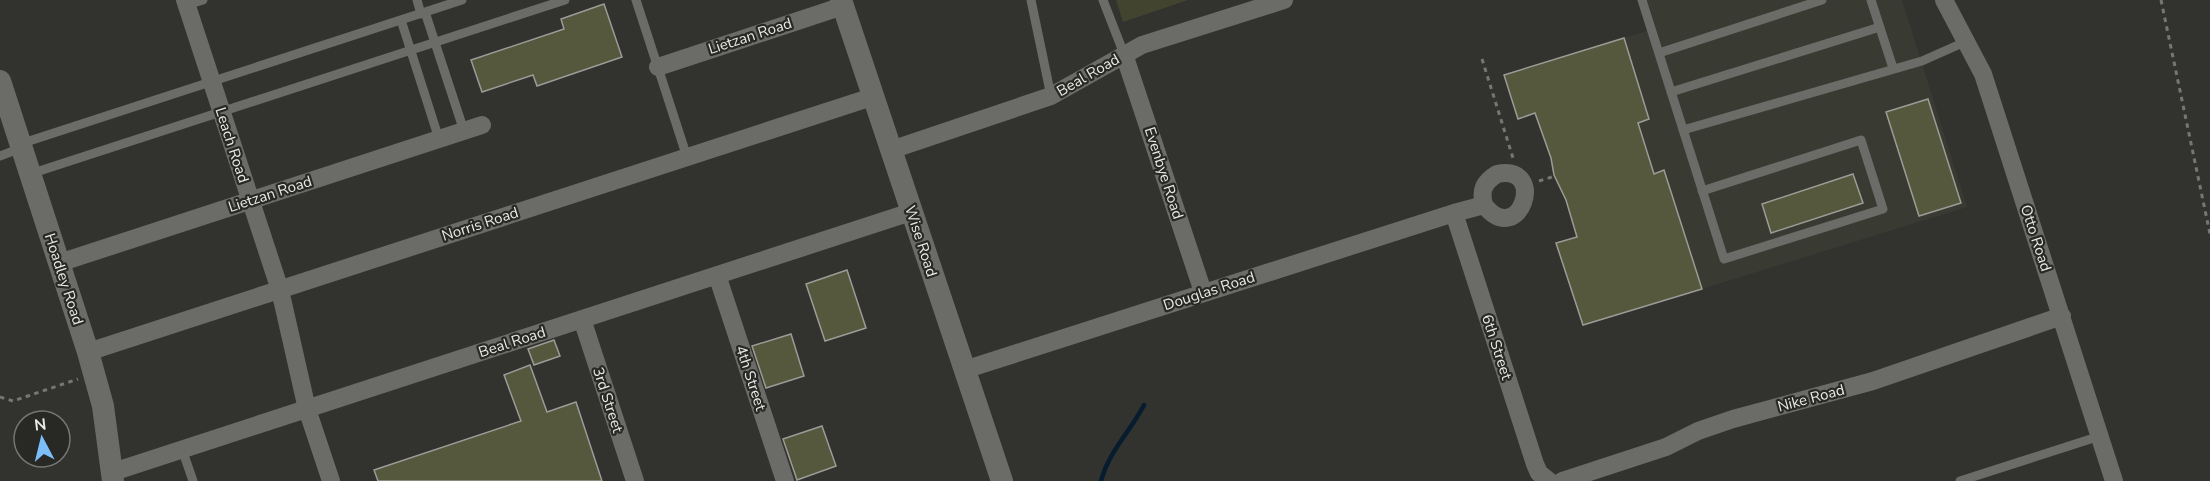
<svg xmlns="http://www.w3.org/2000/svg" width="2210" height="481" font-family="'Nunito Sans',sans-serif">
	<rect width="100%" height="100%" fill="#32322f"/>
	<path fill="#393b32" d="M1647 0H1902L1967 207 1702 289 1664 171 1654 174 1638 123 1649 119 1624 38 1656 28Z"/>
	<path fill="#424430" d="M1116 0H1188L1123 22Z"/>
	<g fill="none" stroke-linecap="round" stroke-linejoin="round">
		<path stroke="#071d2f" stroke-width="4.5" d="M1101 481C1109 451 1130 432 1144 405"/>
	</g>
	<path fill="#55583c" stroke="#9b9c98" stroke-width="1.5" d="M604 4 622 57 537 86 533 75 482 92 471 60 564 29 561 19Z
		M1624 38 1649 119 1638 123 1654 174 1664 170 1702 289 1583 325 1556 243 1577 237 1566 200 1554 175 1551 158 1535 113 1518 119 1504 75Z
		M1928 99 1961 203 1919 216 1886 112Z
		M1853 174 1863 203 1771 233 1762 204Z
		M847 270 866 328 825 341 806 284Z
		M791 334 804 376 766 388 752 346Z
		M554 340 560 356 534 365 528 349Z
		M530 365 547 412 576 402 602 481H378L374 470 521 421 504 375Z
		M822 426 836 466 797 480 783 439Z"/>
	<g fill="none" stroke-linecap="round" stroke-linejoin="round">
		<path stroke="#767673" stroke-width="3" stroke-dasharray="4.5 4.5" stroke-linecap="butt" d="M2161 0 2210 234
			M1482 59 1513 158
			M1539 181 1555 176
			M0 397 13 401 78 379"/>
		<path stroke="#6b6c68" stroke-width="9" d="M417 0 421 14
			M636 0 687 157
			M1031 0 1051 96
			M1103 0 1124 54
			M1642 0 1724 259 1883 209 1861 140 1702 191
			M1871 0 1893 68
			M187 5 203 0
			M425 12 464 131
			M401 20 439 139
			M1659 53 1822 0
			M1671 92 1880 27
			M1683 130 1922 61 1967 41
			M20 144 462 0
			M0 156 21 148
			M30 174 565 0
			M182 449 193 481
			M1960 481 2100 436"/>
		<path stroke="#6b6c68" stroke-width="18" d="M185 0 280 290 307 409 331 481
			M1944 0 1983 74 2114 481
			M1124 54 1203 292
			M658 67 843 6
			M891 150 1051 96 1142 45 1284 0
			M1454 213 1535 464 1539 473 1549 481
			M59 263 482 125
			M717 275 785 481
			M582 319 635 481
			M88 352 872 97
			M964 370 1454 213 1484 205C1520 250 1548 163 1497 174 1484 182 1480 190 1484 205
			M113 472 911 212
			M1562 481 1666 447 1698 431 1733 419 1873 381 2062 316"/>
		<path stroke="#6b6c68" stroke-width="22" d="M841 0 1002 481
			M0 81 88 352 103 406 113 481"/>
	</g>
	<g text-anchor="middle" stroke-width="4.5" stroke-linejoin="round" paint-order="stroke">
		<g font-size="15" fill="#e9e9e7" stroke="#282825">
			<text transform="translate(750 36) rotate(-18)" y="5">Lietzan Road</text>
			<text transform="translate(1088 75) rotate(-30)" y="5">Beal Road</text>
			<text transform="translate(232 145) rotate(72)" y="5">Leach Road</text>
			<text transform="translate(1164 173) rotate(72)" y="5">Evenbye Road</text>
			<text transform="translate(270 194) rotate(-18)" y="5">Lietzan Road</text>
			<text transform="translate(480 224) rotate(-18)" y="5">Norris Road</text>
			<text transform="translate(2036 238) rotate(72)" y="5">Otto Road</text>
			<text transform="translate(921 241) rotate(72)" y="5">Wise Road</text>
			<text transform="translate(64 279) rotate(72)" y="5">Hoadley Road</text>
			<text transform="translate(1209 291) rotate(-18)" y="5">Douglas Road</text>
			<text transform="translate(512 342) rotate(-18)" y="5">Beal Road</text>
			<text transform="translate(1497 347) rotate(72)" y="5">6th Street</text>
			<text transform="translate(751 378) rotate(72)" y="5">4th Street</text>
			<text transform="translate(1811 398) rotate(-15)" y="5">Nike Road</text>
			<text transform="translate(608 400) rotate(72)" y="5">3rd Street</text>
		</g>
	</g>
	<g transform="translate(42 439) rotate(353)"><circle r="28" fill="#282825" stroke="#757573" stroke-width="1.5"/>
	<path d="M0-4.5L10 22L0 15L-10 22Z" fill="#7bbef8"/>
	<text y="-9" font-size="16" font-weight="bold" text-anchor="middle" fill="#e9e9e7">N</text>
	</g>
</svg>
